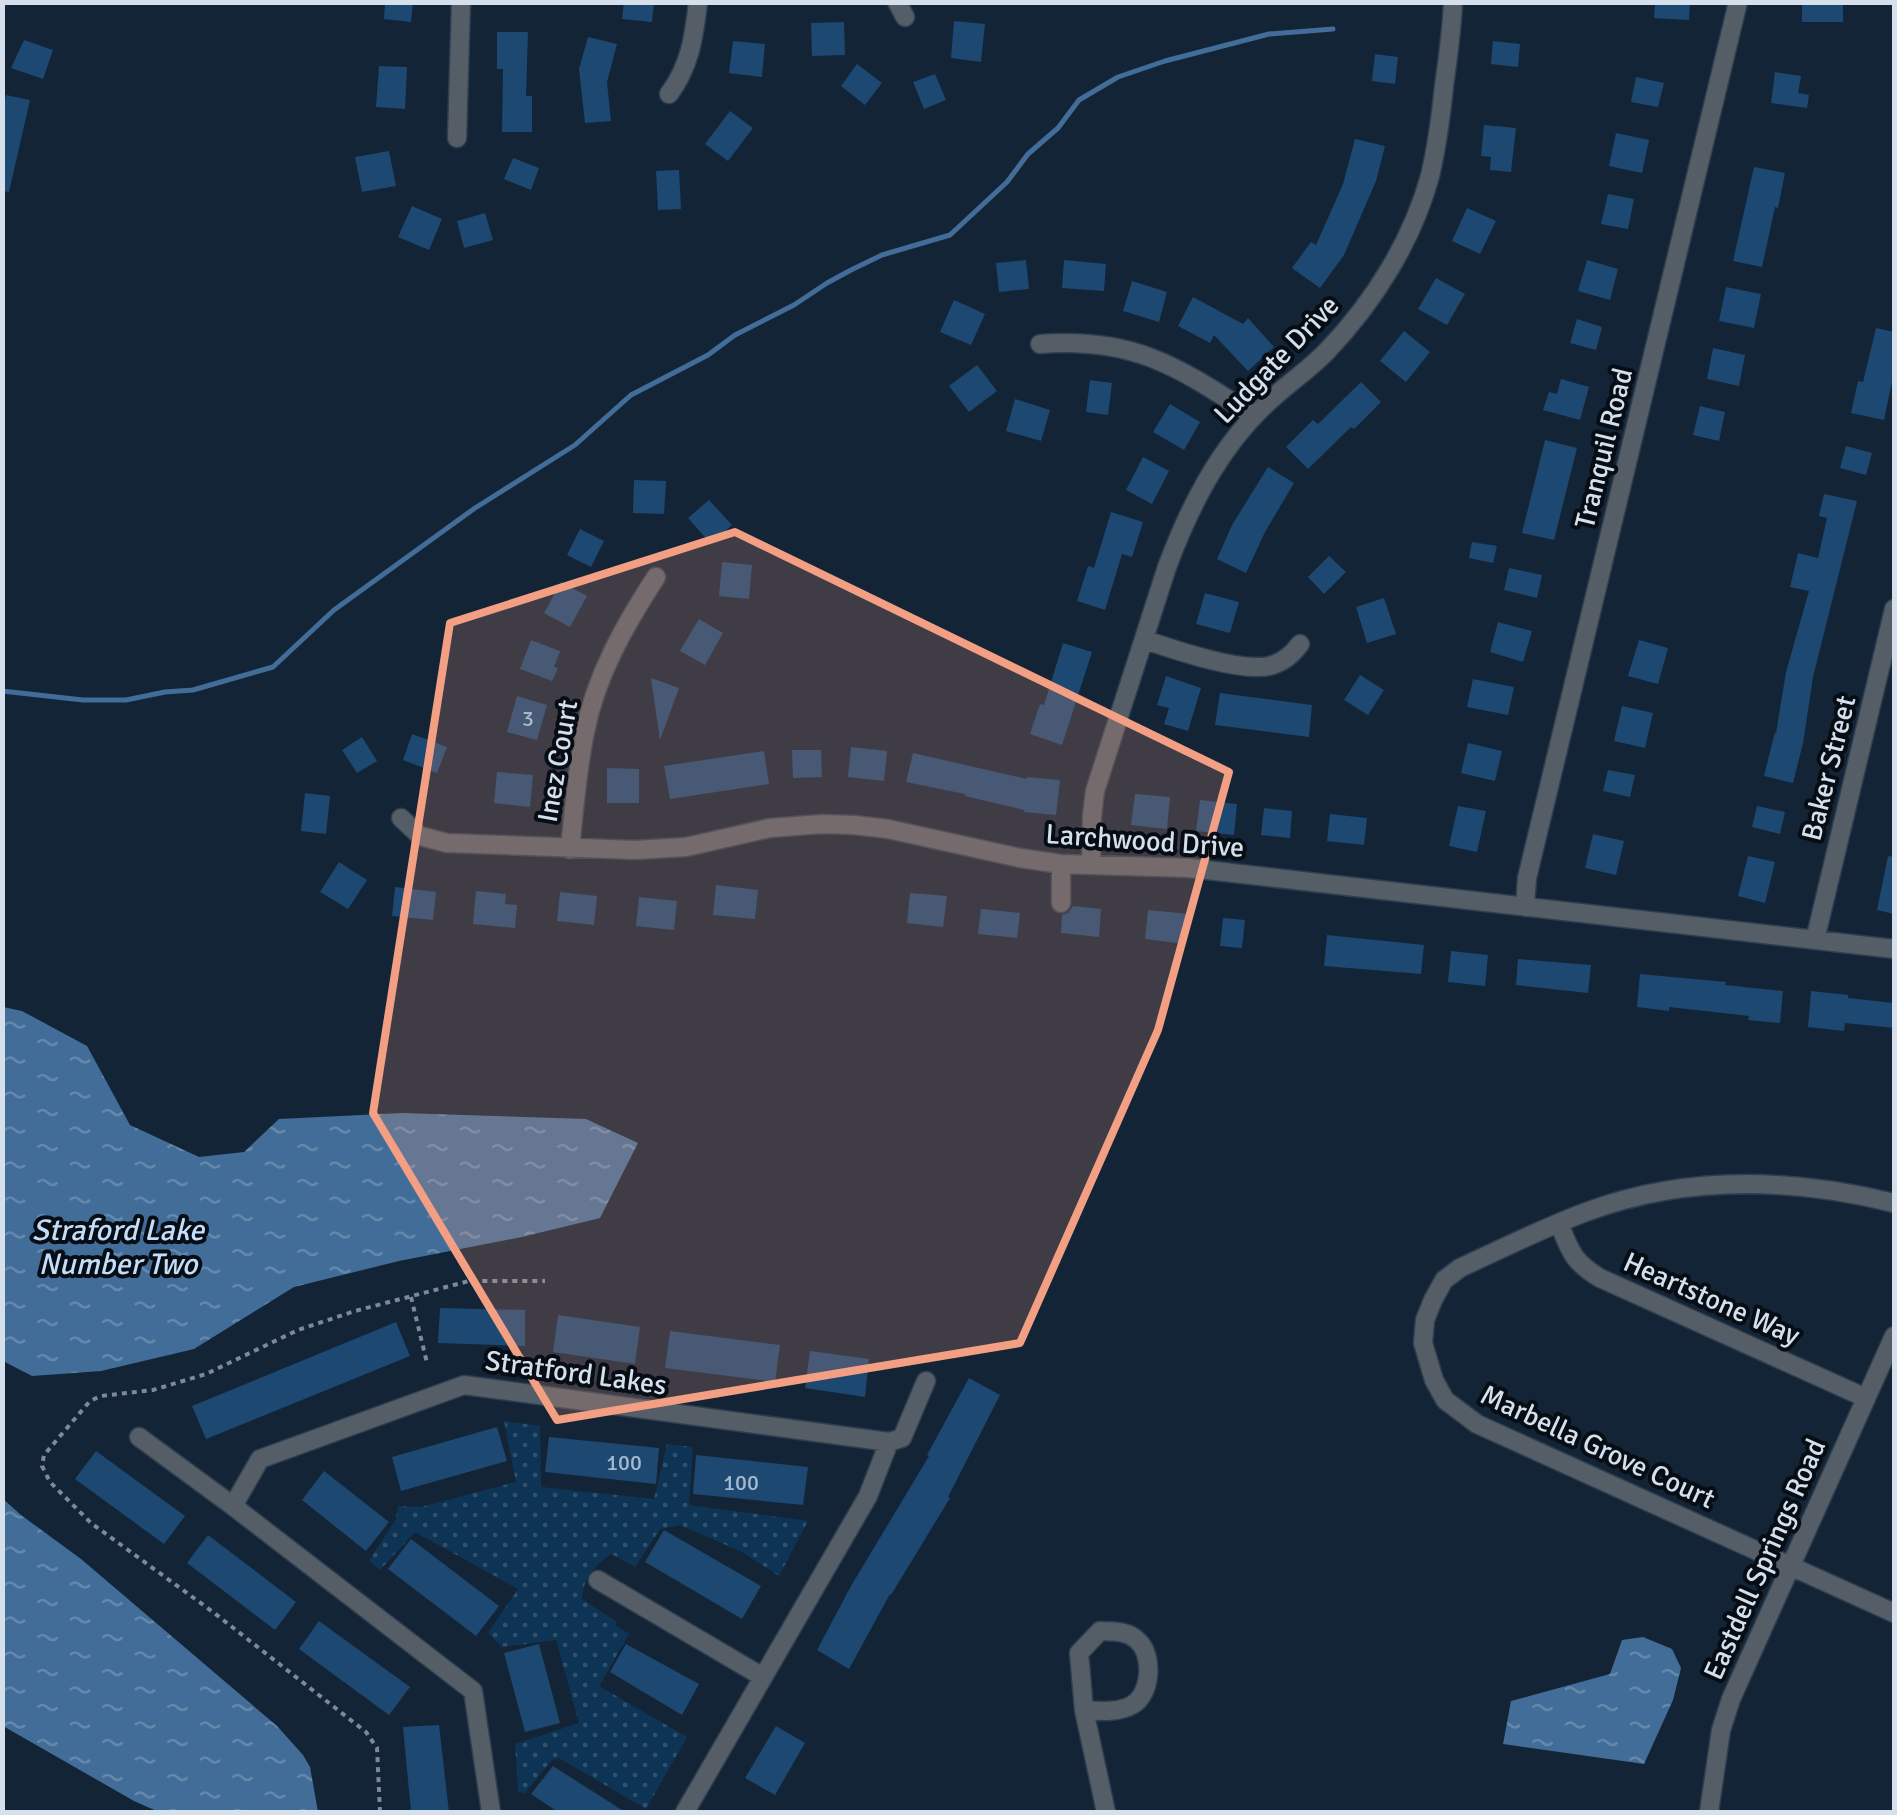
<svg xmlns="http://www.w3.org/2000/svg" width="1897" height="1815" font-family="Signika,sans-serif">
	<defs>
		<pattern id="grass-dots" width="8" height="8" patternUnits="userSpaceOnUse" patternTransform="scale(2.5)"><rect width="8" height="8" fill="#0e3455"/><path d="M2 2h.1M6 6h.1" fill="none" stroke="#30516e" stroke-width="1.8" stroke-linecap="round"/></pattern>
		<pattern id="water-ripples" width="26" height="14" patternUnits="userSpaceOnUse" patternTransform="scale(2.5)"><rect width="26" height="14" fill="#416d98"/><path d="M2 4q2-2 4 0t4 0M15 11q2-2 4 0t4 0" fill="none" stroke="#6488ab"/></pattern>
	</defs>
	<rect width="100%" height="100%" fill="#132436"/>
	<path fill="url(#grass-dots)" d="M504 1421 540 1426 541 1487 654 1499 667 1444 693 1447 689 1505 808 1521 779 1576 742 1552 680 1525 660 1529 635 1567 611 1554C593 1567 584 1577 582 1599L616 1621V1626L629 1634 599 1686 687 1737 646 1809 559 1758 552 1760 524 1794 518 1791 515 1744 579 1723 556 1640 502 1647 488 1633 518 1589 415 1532 380 1570 369 1561 396 1519 398 1506 421 1507 516 1482Z"/>
	<path fill="url(#water-ripples)" d="M3 1007 22 1011 87 1046 130 1125 199 1157 244 1152 279 1119 402 1113 586 1119 638 1143 600 1218 522 1237 399 1261 294 1287 194 1349 101 1371 32 1376 3 1361Z
		M2 1498 21 1515 81 1559 277 1726 303 1755 310 1767 318 1812H159L134 1801 3 1726Z
		M1643 1637 1672 1649 1681 1668 1673 1700 1644 1764 1503 1744 1511 1701 1610 1674 1622 1640Z"/>
	<g fill="none" stroke-linecap="round" stroke-linejoin="round">
		<path stroke="#416d98" stroke-width="5" d="M2 691 83 700H126L165 692 193 690 273 667 334 610 475 508 575 445 631 395 708 355 735 335 794 305 827 283 851 270 882 255 950 235 1007 182 1028 154 1058 128 1079 100 1118 77 1165 61 1269 34 1333 29"/>
	</g>
	<path fill="#1c4871" d="M385 2H413L411 22 384 19Z
		M624 2H654L652 22 622 19Z
		M1655 2H1690L1689 20 1654 18Z
		M1802 2H1843V22H1802Z
		M954 21 985 24 981 62 951 58Z
		M844 22 845 55 812 56 811 23Z
		M497 32H528L526 96H532V132H502L503 69H497Z
		M588 37 617 44 607 82 611 121 585 123 579 69Z
		M24 40 53 50 43 79 11 68Z
		M733 41 765 44 762 77 729 73Z
		M1493 41 1520 44 1518 67 1491 64Z
		M1375 54 1398 57 1395 84 1372 81Z
		M857 64 882 83 865 105 841 86Z
		M379 66 407 67 405 109 376 107Z
		M1775 72 1801 76 1798 93 1809 95 1807 108 1771 103Z
		M935 74 946 100 924 109 913 82Z
		M1636 77 1664 83 1658 107 1631 102Z
		M6 95 30 100 9 192 2 191V112Z
		M730 111 753 128 728 161 705 144Z
		M1484 125 1516 128 1511 172 1490 170 1491 157 1481 156Z
		M1616 133 1649 140 1642 173 1609 166Z
		M1355 139 1385 146 1376 181 1344 255 1320 288 1292 268 1311 242 1316 245 1343 184Z
		M389 151 396 186 362 192 355 157Z
		M513 158 539 168 531 190 504 179Z
		M1754 167 1785 173 1778 208 1775 207 1762 267 1733 261Z
		M679 170 681 209 658 210 656 171Z
		M1608 194 1634 199 1628 229 1601 224Z
		M412 206 442 219 429 250 398 237Z
		M1467 208 1496 221 1480 254 1452 241Z
		M485 213 493 240 464 248 457 221Z
		M1026 260 1029 289 999 292 996 263Z
		M1064 260 1106 264 1104 291 1062 288Z
		M1587 260 1618 269 1610 300 1578 291Z
		M1436 278 1465 294 1447 325 1418 309Z
		M1132 281 1167 292 1159 322 1123 311Z
		M1726 287 1761 294 1754 328 1719 321Z
		M1193 297 1243 324 1248 318 1274 347 1248 371 1214 335 1210 343 1178 326Z
		M954 300 985 314 971 345 940 332Z
		M1577 319 1602 327 1596 350 1570 343Z
		M1876 328 1894 332V372L1884 420 1851 413 1858 381 1863 382Z
		M1404 331 1430 352 1406 382 1380 361Z
		M1713 348 1745 355 1739 386 1707 379Z
		M977 365 997 391 969 412 949 386Z
		M1561 379 1589 387 1580 420 1543 410 1549 392 1557 394Z
		M1090 380 1112 383 1108 415 1086 412Z
		M1361 382 1381 402 1354 429 1351 427 1308 469 1286 447 1313 420 1318 424Z
		M1015 399 1050 410 1041 441 1006 431Z
		M1170 404 1200 422 1184 450 1153 432Z
		M1700 406 1725 412 1719 441 1693 435Z
		M1545 440 1577 448 1554 540 1522 533Z
		M1846 446 1872 453 1866 475 1840 468Z
		M1143 457 1169 471 1152 504 1126 490Z
		M1268 467 1294 483 1265 532 1246 573 1217 559 1232 525Z
		M634 480 666 481 664 514 633 513Z
		M1824 494 1857 501 1813 677 1803 743 1793 783 1764 776 1775 732 1776 733 1786 672 1809 591 1790 587 1798 553 1818 558 1827 518 1819 516Z
		M709 500 732 525 711 544 688 518Z
		M1111 512 1143 522 1132 557 1122 554 1105 610 1077 601 1088 566 1094 568Z
		M580 529 604 541 591 567 567 555Z
		M1472 542 1497 546 1493 563 1469 558Z
		M1329 556 1346 572 1324 594 1308 577Z
		M722 562 752 565 749 599 719 596Z
		M1509 568 1542 575 1537 598 1504 590Z
		M561 582 587 596 570 627 544 613Z
		M1205 593 1239 602 1230 633 1196 624Z
		M1384 598 1396 634 1367 643 1356 607Z
		M699 619 723 633 705 665 680 651Z
		M1498 622 1532 631 1523 662 1490 652Z
		M531 640 560 651 554 667 558 668 552 681 520 669Z
		M1639 640 1668 648 1658 684 1628 676Z
		M1063 643 1092 652 1062 745 1030 734 1040 704 1044 705Z
		M1360 675 1384 690 1368 715 1344 700Z
		M1166 676 1201 688 1188 731 1164 724 1169 708 1157 705Z
		M651 678 679 688 660 740Z
		M1473 679 1514 687 1508 715 1467 707Z
		M1220 693 1312 705 1309 737 1215 725Z
		M517 696 547 705 537 740 507 732Z
		M1622 706 1653 713 1645 748 1614 741Z
		M412 734 447 747 437 773 403 760Z
		M362 737 377 761 357 773 342 750Z
		M1468 743 1502 751 1495 781 1461 773Z
		M851 747 887 751 884 781 848 777Z
		M792 750H821L822 777 793 778Z
		M764 751 769 784 670 799 664 766Z
		M913 753 1027 779V777L1060 780 1056 815 1024 812V810L965 796V794L906 782Z
		M607 768 639 769V803H607Z
		M1608 770 1635 775 1630 797 1603 791Z
		M497 772 533 775 530 807 494 803Z
		M305 793 330 796 326 834 301 831Z
		M1135 794 1170 797 1167 829 1131 825Z
		M1200 800 1237 804 1234 835 1196 831Z
		M1458 806 1486 811 1477 852 1449 846Z
		M1757 806 1785 812 1780 834 1752 827Z
		M1264 808 1292 811 1290 838 1261 835Z
		M1330 814 1367 818 1364 845 1327 841Z
		M1593 834 1624 841 1616 875 1585 868Z
		M1748 856 1775 862 1765 903 1738 896Z
		M1888 856 1894 857V914L1877 910Z
		M339 862 367 880 348 909 320 892Z
		M716 885 758 890 755 919 713 915Z
		M395 887 436 892 433 920 392 916Z
		M476 891 506 894 505 904 517 905 515 928 473 924Z
		M560 892 597 896 594 925 557 921Z
		M910 893 947 896 943 927 907 923Z
		M639 897 677 901 674 930 636 926Z
		M1073 906 1101 909 1099 937 1061 933 1062 915 1068 913Z
		M981 909 1020 913 1017 938 978 934Z
		M1148 910 1189 914 1186 944 1145 939Z
		M1223 918 1245 920 1242 948 1220 946Z
		M1327 935 1424 945 1421 974 1324 966Z
		M1451 951 1488 955 1485 986 1448 982Z
		M1518 959 1591 965 1588 993 1516 985Z
		M1640 974 1726 982 1725 985 1783 991 1780 1023 1748 1020 1749 1016 1669 1007V1011L1637 1007Z
		M1811 991 1848 995V998L1894 1003V1028L1845 1023 1844 1031 1808 1027Z
		M440 1308 525 1310V1346L438 1343Z
		M558 1315 640 1327 635 1364 553 1352Z
		M396 1322 410 1356 206 1439 192 1406Z
		M670 1331 780 1345 775 1382 665 1368Z
		M810 1351 869 1359 865 1397 805 1388Z
		M969 1378 1000 1395 948 1497 950 1498 891 1595 890 1594 849 1669 817 1650 851 1586 929 1456 927 1455Z
		M497 1427 507 1461 401 1491 392 1457Z
		M549 1437 659 1448 656 1484 545 1472Z
		M96 1451 185 1516 164 1544 75 1479Z
		M696 1455 808 1467 803 1505 693 1494Z
		M324 1471 389 1522 366 1551 302 1500Z
		M664 1530 761 1586 742 1619 645 1562Z
		M208 1535 296 1602 275 1630 187 1563Z
		M411 1539 499 1606 476 1636 388 1569Z
		M319 1621 410 1687 389 1715 299 1649Z
		M539 1644 560 1723 525 1732 504 1653Z
		M626 1644 699 1684 682 1715 610 1672Z
		M439 1725 449 1812H411L403 1727Z
		M776 1726 805 1743 775 1795 745 1778Z
		M553 1766 625 1812H558L531 1794Z"/>
	<g fill="none" stroke-linecap="round" stroke-linejoin="round">
		<defs>
			<path id="minor" d="M897 2 905 17
				M669 94C690 66 694 37 698 2
				M457 138 461 2
				M1040 344C1135 337 1178 367 1254 416
				M1145 640C1175 650 1239 672 1269 666 1282 663 1292 655 1300 644
				M401 818 420 836 447 843 635 850 686 847 770 828 822 824 854 825 888 829 1020 858 1061 864 1189 868 1894 949
				M570 849C574 810 577 770 585 732 596 675 625 625 656 577
				M1091 865 1092 816 1095 791 1167 567C1189 508 1218 450 1264 406 1284 386 1308 371 1327 351 1374 302 1412 241 1430 176 1437 146 1441 116 1444 86 1448 58 1452 30 1453 2
				M1061 903V864
				M1525 907 1527 878 1738 2
				M1815 940 1894 609
				M1894 1203C1792 1178 1686 1175 1586 1212 1543 1228 1501 1249 1460 1268L1444 1280 1433 1300 1425 1320 1423 1343 1434 1380 1445 1400 1477 1424 1894 1613
				M1559 1223C1570 1251 1573 1262 1600 1278L1866 1398
				M139 1437 233 1506
				M889 1442 902 1438 926 1381
				M598 1580 763 1677
				M1084 1710C1099 1711 1118 1713 1132 1705 1151 1695 1154 1656 1138 1641 1128 1630 1113 1632 1100 1631L1079 1653 1084 1710 1106 1812
				M491 1812 473 1691 233 1506 260 1459 464 1385 889 1442 868 1496 685 1812
				M1709 1812 1721 1730 1731 1699 1894 1336"/>
		</defs>
		<use href="#minor" stroke="#2e3e4f" stroke-width="21"/>
		<path stroke="#7b8998" stroke-width="4" stroke-dasharray="5 5" stroke-linecap="butt" d="M411 1297 427 1363
			M380 1812 377 1748 366 1732 213 1612 91 1523 50 1482 42 1466 44 1455 90 1401 101 1396 153 1390 206 1374 298 1330 355 1311 469 1281H545"/>
		<use href="#minor" stroke="#555e67" stroke-width="18"/>
	</g>
	<path fill="#f39f83" fill-opacity="0.2" stroke="#f39f83" stroke-width="8" stroke-linejoin="round" d="M735 532 1229 772 1158 1030 1020 1343 557 1420 373 1113 450 623Z"/>
	<g text-anchor="middle" stroke-width="8" stroke-linejoin="round" paint-order="stroke">
		<g font-size="22" fill="#a7bacd">
			<text x="528" y="726">3</text>
			<text x="624" y="1470">100</text>
			<text x="741" y="1490">100</text>
		</g>
		<g font-size="28" fill="#d5e0ec" stroke="#060d15">
			<text transform="translate(1276 359) rotate(-46)" y="10">Ludgate Drive</text>
			<text transform="translate(1603 448) rotate(-76)" y="10">Tranquil Road</text>
			<text transform="translate(557 761) rotate(-80)" y="10">Inez Court</text>
			<text transform="translate(1828 768) rotate(-76)" y="10">Baker Street</text>
			<text transform="translate(1145 840) rotate(4)" y="10">Larchwood Drive</text>
			<text transform="translate(1712 1298) rotate(24)" y="10">Heartstone Way</text>
			<text transform="translate(576 1372) rotate(8)" y="10">Stratford Lakes</text>
			<text transform="translate(1598 1446) rotate(25)" y="10">Marbella Grove Court</text>
			<text transform="translate(1764 1559) rotate(-66)" y="10">Eastdell Springs Road</text>
		</g>
		<g font-size="30" font-style="italic" fill="#c4def9" stroke="#060d15">
			<text x="118" y="1240">Straford Lake<tspan x="118" dy="34">Number Two</tspan></text>
		</g>
	</g>
	<rect width="1897" height="1815" fill="none" stroke="#d5e0ec" stroke-width="10"/>
</svg>
